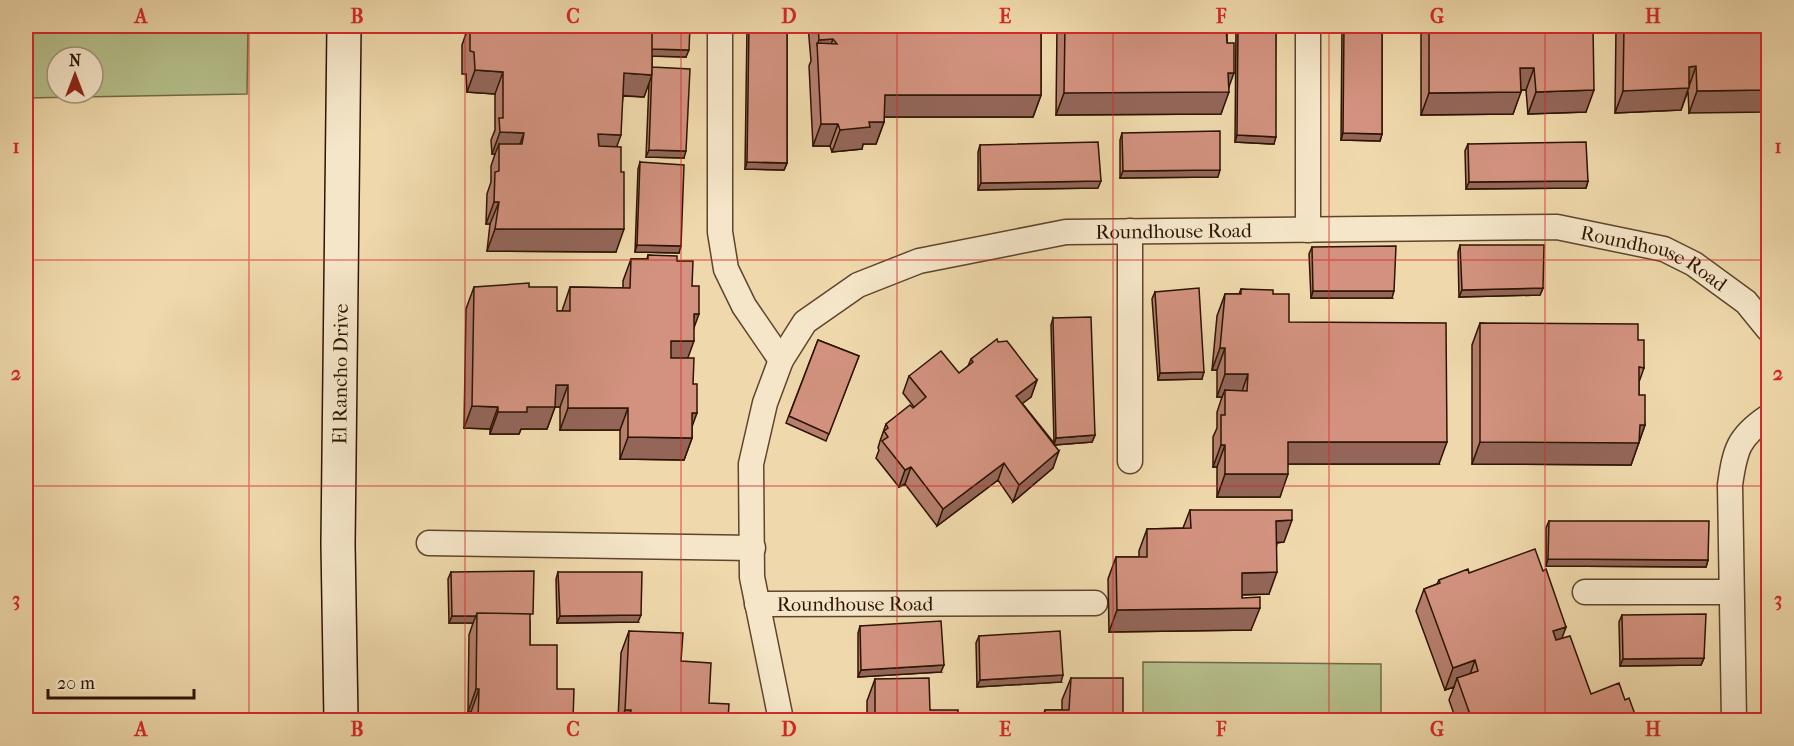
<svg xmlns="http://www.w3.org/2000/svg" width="1794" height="746" font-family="'IM FELL French Canon',serif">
	<rect width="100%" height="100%" fill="#efd9ac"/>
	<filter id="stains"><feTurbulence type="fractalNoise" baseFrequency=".00333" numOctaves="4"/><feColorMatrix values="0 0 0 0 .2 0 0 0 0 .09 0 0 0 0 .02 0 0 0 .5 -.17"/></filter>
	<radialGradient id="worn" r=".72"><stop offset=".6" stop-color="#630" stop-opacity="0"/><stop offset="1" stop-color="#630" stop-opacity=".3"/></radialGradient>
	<path fill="#b6c08c" stroke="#726a46" stroke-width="1.5" fill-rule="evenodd" d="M26 26H248L247 94 26 98ZM57 57H93V93H57Z
		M1143 662 1381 664V720H1143Z"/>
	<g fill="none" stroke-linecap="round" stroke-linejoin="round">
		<defs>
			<g id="lane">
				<path d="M720 26V232L726 269 744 306 781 360"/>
				<path d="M1308 26V230"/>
				<path d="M1130 231V461"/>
				<path d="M429 543 753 548"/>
				<path d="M1585 592H1730"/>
				<path id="s1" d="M757 604 1095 603"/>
				<path id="s2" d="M781 720 752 577 751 464 765 403 781 360 805 322 858 285 919 261 1066 232 1557 227 1664 249 1694 264 1746 302 1768 329"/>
				<path d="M1734 720 1730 485C1735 450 1738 437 1768 417"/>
			</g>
			<g id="secondary">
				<path id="s3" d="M341 720 338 544 344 26"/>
			</g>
		</defs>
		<use href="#lane" stroke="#5e452c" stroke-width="27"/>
		<use href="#secondary" stroke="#2d1401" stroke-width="36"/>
		<use href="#lane" stroke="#f5e6c9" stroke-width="24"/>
		<use href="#secondary" stroke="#f5e6c9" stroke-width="33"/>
	</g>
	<path fill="#b57e6d" stroke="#2d1401" stroke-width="1.5" d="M468 26H555V31H565L566 26H690L686 57 652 56V67L684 158 646 157 649 82 644 97 623 96 617 146 616 252 487 251 490 224H486L487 194 491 182V166L495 154H492L491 140 495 130V94L467 92 466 74H462V45L467 31Z
		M747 26H787V163L784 170 745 169Z
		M808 26H1041V95L1033 117H884V122L876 144H863L862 149 832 152 830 146H813L809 66 811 61Z
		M1057 26H1230L1227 35 1229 87 1221 114 1056 115Z
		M1236 26H1276L1274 144 1235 142Z
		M1342 26H1382V134L1380 141 1341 140Z
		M1421 26H1593L1586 112 1528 114 1526 90H1521L1513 114 1421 115Z
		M1616 26H1768L1689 113 1688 91 1681 110 1615 113Z
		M1122 133 1218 177 1120 178V140Z
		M1468 144 1588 181 1586 188 1466 189 1465 151Z
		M980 145 1098 188 978 190V152Z
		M640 162 679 253 635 252 638 169Z
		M1460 245 1543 288 1540 295 1459 297 1458 252Z
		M1312 247 1392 298H1311L1309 254Z
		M648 255 677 261 692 286 694 327 687 358 692 425V438L684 460 620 459V430H560V407H555L547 429H521L519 434H490V429L464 428 466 309 474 287H529L557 311H562L570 287 623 288V281L631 259H647Z
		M1241 289 1273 294 1289 322 1439 464H1288L1280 497H1217V467H1213V437L1217 428V412L1222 397H1217V370H1212L1217 316 1225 294H1239Z
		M1155 292 1202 379 1158 380 1152 299Z
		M1053 318 1095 435 1092 442 1055 445 1053 468 1013 502 998 480 937 526 905 484 899 487 876 458 879 450 878 448 880 441 886 424 914 407 903 393 909 376 959 373 968 366 971 359 998 342 1037 380 1031 397 1022 403 1054 443 1051 325Z
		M1480 323 1638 340 1644 368 1639 382V395L1645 425 1631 465 1472 464V345Z
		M818 340 859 356 826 441 786 423Z
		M1190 510 1284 542 1277 543 1269 594 1242 595V598L1251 630 1109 632 1108 579 1116 557H1139V551L1147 529 1183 528Z
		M1549 521 1708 560 1706 567 1546 566V528Z
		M1543 571 1566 627 1561 639 1591 694 1625 700 1637 720H1456L1449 700 1454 687 1445 690 1416 611 1424 589 1437 584 1439 580 1469 573Z
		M451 572 530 621V645L557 689 573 720H471V712H468L469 635 473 623H449L448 579Z
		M558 572 638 622 557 623 556 579Z
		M1622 615 1704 658 1701 665 1620 666 1619 622Z
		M860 626 941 672 858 677V633Z
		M629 631 681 661 709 703 728 720H618L621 653Z
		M979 636 1061 682 977 687 976 643Z
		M1071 678 1123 720H1041L1045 710H1062V700Z
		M875 679 930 710 958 720H867V701Z"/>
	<path fill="#936659" stroke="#2d1401" stroke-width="1.5" d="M1222 26H1230L1225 39Z
		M833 39 825 61 817 45 819 40Z
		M648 49 689 50 686 57 646 56Z
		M1696 66 1681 110 1615 113 1623 91 1689 67Z
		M1520 68H1534L1526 90H1512Z
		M475 70 503 72 495 94 467 92Z
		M624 73 652 75 644 97 616 95Z
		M1228 73H1234L1227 92H1229L1221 114 1056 115 1064 93Z
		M1594 90 1586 112 1528 114 1536 92Z
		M1768 90V112L1689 113 1697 91Z
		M1521 92 1513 114 1421 115 1429 93Z
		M885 95H1041L1033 117H877Z
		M869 122H884L876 144H863L862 149 832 152 840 130Z
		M821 124H838L830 146H813Z
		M500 132 524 133 516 155 499 144 495 154H492Z
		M1343 133 1382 134 1380 141 1341 140Z
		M598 134 621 135 613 157H590Z
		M1237 135 1276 137 1274 144 1235 142Z
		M649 150 686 151 684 158 646 157Z
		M747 162 787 163 784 170 745 169Z
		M1220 170 1218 177 1120 178 1123 171Z
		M1101 181 1098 188 978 190 981 183Z
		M1588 181 1586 188 1466 189 1469 182Z
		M494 202H499L490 224H486Z
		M495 229H624L616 252 487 251Z
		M637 245 681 246 679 253 635 252Z
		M1543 288 1540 295 1459 297 1462 290Z
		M1313 291H1394L1392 298H1311Z
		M694 314H699L691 336Z
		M671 341H694L686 363H663Z
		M1220 348H1225L1217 370H1212Z
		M1204 372 1202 379 1158 380 1160 373Z
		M1225 374H1248L1240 397 1225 390 1222 397H1217Z
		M1037 380 1031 397 1010 413 1016 396Z
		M556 385H568L560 407H555L547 429H521L519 434H490L498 412Z
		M472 406 498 407 490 429 464 428Z
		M568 408H628L620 430H560Z
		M692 413H697L689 435Z
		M1640 425H1645L1631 465 1472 464 1480 442Z
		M1095 435 1092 442 1054 445 1056 438Z
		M628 437 692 438 684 460 620 459Z
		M1288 442H1447L1439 464H1280Z
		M1221 445H1225L1217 467H1213Z
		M1059 451 1053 468 1013 502 1019 485Z
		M1004 463 998 480 937 526 943 509Z
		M911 467 905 484 899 487 905 470Z
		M1225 474H1288L1280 497H1217Z
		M1292 520 1284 542 1268 543 1276 521Z
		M1548 559 1708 560 1706 567 1546 566Z
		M1277 572 1269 594 1234 595 1242 573Z
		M1260 608 1251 630 1109 632 1117 610Z
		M641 615 638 622 557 623 560 616Z
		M452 616H476L473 623H449Z
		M1566 627 1558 649 1553 631Z
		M1704 658 1701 665 1620 666 1623 659Z
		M1475 660 1467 683 1457 678 1454 687 1445 690 1453 668Z
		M944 665 941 672 858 677 861 670Z
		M1063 675 1061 682 977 687 980 680Z
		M476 689H479L471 712H468Z
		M625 710H631L627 720H621Z"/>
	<path fill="#d2927f" stroke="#2d1401" stroke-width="1.5" d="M470 26H555V31H573V26H652V75L624 73 621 135 598 134 599 146 621 147V172H624V229H495L499 202H494L495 172 499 171V144H522L524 133 500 132 499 118H503V72L475 70 474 52 470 51Z
		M652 26H690L689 50 652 49Z
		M749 26H787V163L747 162Z
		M818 26H1041V95H885L884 122H869L870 127 840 130 838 124H821L817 43 837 44 833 39 819 40Z
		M1065 26H1226L1227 43H1234V73H1228L1229 92 1064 93Z
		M1238 26H1276V137L1237 135Z
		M1344 26H1382V134L1343 133Z
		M1429 26H1593L1594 90 1536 92 1534 68H1520L1521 92 1429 93Z
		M1624 26H1768V90L1697 91 1696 66 1689 67V88L1623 91Z
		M652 67 690 69 686 151 649 150Z
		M1220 131V170L1123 171 1122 133Z
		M1098 142 1101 181 981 183 980 145Z
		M1586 142 1588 181 1469 182 1468 144Z
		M640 162 684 165 681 246 637 245Z
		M1460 245H1544L1543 288 1462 290Z
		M1396 246 1394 291H1313L1312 247Z
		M648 255 677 256V261H693L692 286H699V314H694V341H671V358H694L693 384H697V413H692V438L628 437V408H568V385H556L555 407H527V412H498V407L472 406 474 287 529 283V287H557V311H570V287L630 288 631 259H648Z
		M1199 288 1204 372 1160 373 1155 292Z
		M1241 289 1273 290V294H1289V322L1446 323 1447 442H1288V474H1225V445H1221V415H1225V390L1247 391 1248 374H1225V348H1220L1225 294H1241Z
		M1091 317 1095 435 1056 438 1053 318Z
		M1480 323 1638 324V340H1644V368L1639 367V395H1645V425H1640L1639 443 1480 442Z
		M997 339 998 342 1007 341 1037 380 1016 396 1059 451 1019 485 1004 463 943 509 911 467 905 470 882 441 888 437 884 431 888 428 886 424 910 405 913 408 926 397 909 376 941 351 959 373 973 362 971 359Z
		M818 340 859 356 829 434 789 416Z
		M1190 510H1292V520L1276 521 1277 572 1242 573V598L1260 597V608L1117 610 1116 557H1147V529L1191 528Z
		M1549 521H1709L1708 560 1548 559Z
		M1535 549 1543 571 1546 569 1566 627 1553 631 1556 640 1570 636 1591 694 1619 683 1625 700 1629 698 1637 720H1472L1457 678 1478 671 1475 660 1453 668 1424 589 1440 583 1439 580 1468 569 1469 573Z
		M534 571 533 614 477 613 476 616H452L451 572Z
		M558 572H642L641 615 560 616Z
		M477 613 530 614V645H557V689H574L573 720H478L479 689H476Z
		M1706 614 1704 658 1623 659 1622 615Z
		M941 621 944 665 861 670 860 626Z
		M629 631 683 633 681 661 711 663 709 703 729 704 728 720H630L631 710H625Z
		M1060 631 1063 675 980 680 979 636Z
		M929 678 930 710H958V720H875V679Z
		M1071 678H1123V720H1045V710H1069Z"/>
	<path fill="none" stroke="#d62828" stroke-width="1.5" stroke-opacity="0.55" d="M249 26V720M465 26V720M681 26V720M897 26V720M1113 26V720M1329 26V720M1545 26V720M26 260H1768M26 486H1768"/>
	<g text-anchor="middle" stroke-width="5" stroke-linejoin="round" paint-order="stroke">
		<g font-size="20" fill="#2d1401" stroke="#f5e6c9">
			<text dy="7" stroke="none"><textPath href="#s2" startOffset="800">Roundhouse Road</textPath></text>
			<text dy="7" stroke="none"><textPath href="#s2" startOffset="1286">Roundhouse Road</textPath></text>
			<text dy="7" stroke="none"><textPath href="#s3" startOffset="346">El Rancho Drive</textPath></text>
			<text dy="7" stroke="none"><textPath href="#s1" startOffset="98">Roundhouse Road</textPath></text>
		</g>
	</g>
	<rect width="1794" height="746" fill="none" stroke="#efd9ac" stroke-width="66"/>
	<g transform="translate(75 75)"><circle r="28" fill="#f5e6c9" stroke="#a59279" stroke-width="1.5"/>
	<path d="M0-4.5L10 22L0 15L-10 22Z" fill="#8f2418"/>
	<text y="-9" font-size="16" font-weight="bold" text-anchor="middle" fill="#2d1401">N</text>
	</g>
	<path d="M48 689v9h146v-9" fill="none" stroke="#2d1401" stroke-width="3"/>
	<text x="57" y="689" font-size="18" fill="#2d1401" stroke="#f5e6c9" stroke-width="4.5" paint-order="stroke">20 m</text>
	<rect x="33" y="33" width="1728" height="680" fill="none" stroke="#d62828" stroke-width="2"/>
	<g font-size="20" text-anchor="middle" font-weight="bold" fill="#d62828">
		<text x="141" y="23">A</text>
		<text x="357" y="23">B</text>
		<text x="573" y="23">C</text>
		<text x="789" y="23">D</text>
		<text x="1005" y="23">E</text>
		<text x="1221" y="23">F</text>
		<text x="1437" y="23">G</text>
		<text x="1653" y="23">H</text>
		<text x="16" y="153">1</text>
		<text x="1778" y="153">1</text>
		<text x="16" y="380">2</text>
		<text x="1778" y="380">2</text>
		<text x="16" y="606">3</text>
		<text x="1778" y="606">3</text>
		<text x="141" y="736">A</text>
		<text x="357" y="736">B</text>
		<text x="573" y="736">C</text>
		<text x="789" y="736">D</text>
		<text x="1005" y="736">E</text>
		<text x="1221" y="736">F</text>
		<text x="1437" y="736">G</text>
		<text x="1653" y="736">H</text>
	</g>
	<rect width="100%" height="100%" filter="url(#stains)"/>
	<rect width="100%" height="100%" fill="url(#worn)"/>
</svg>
